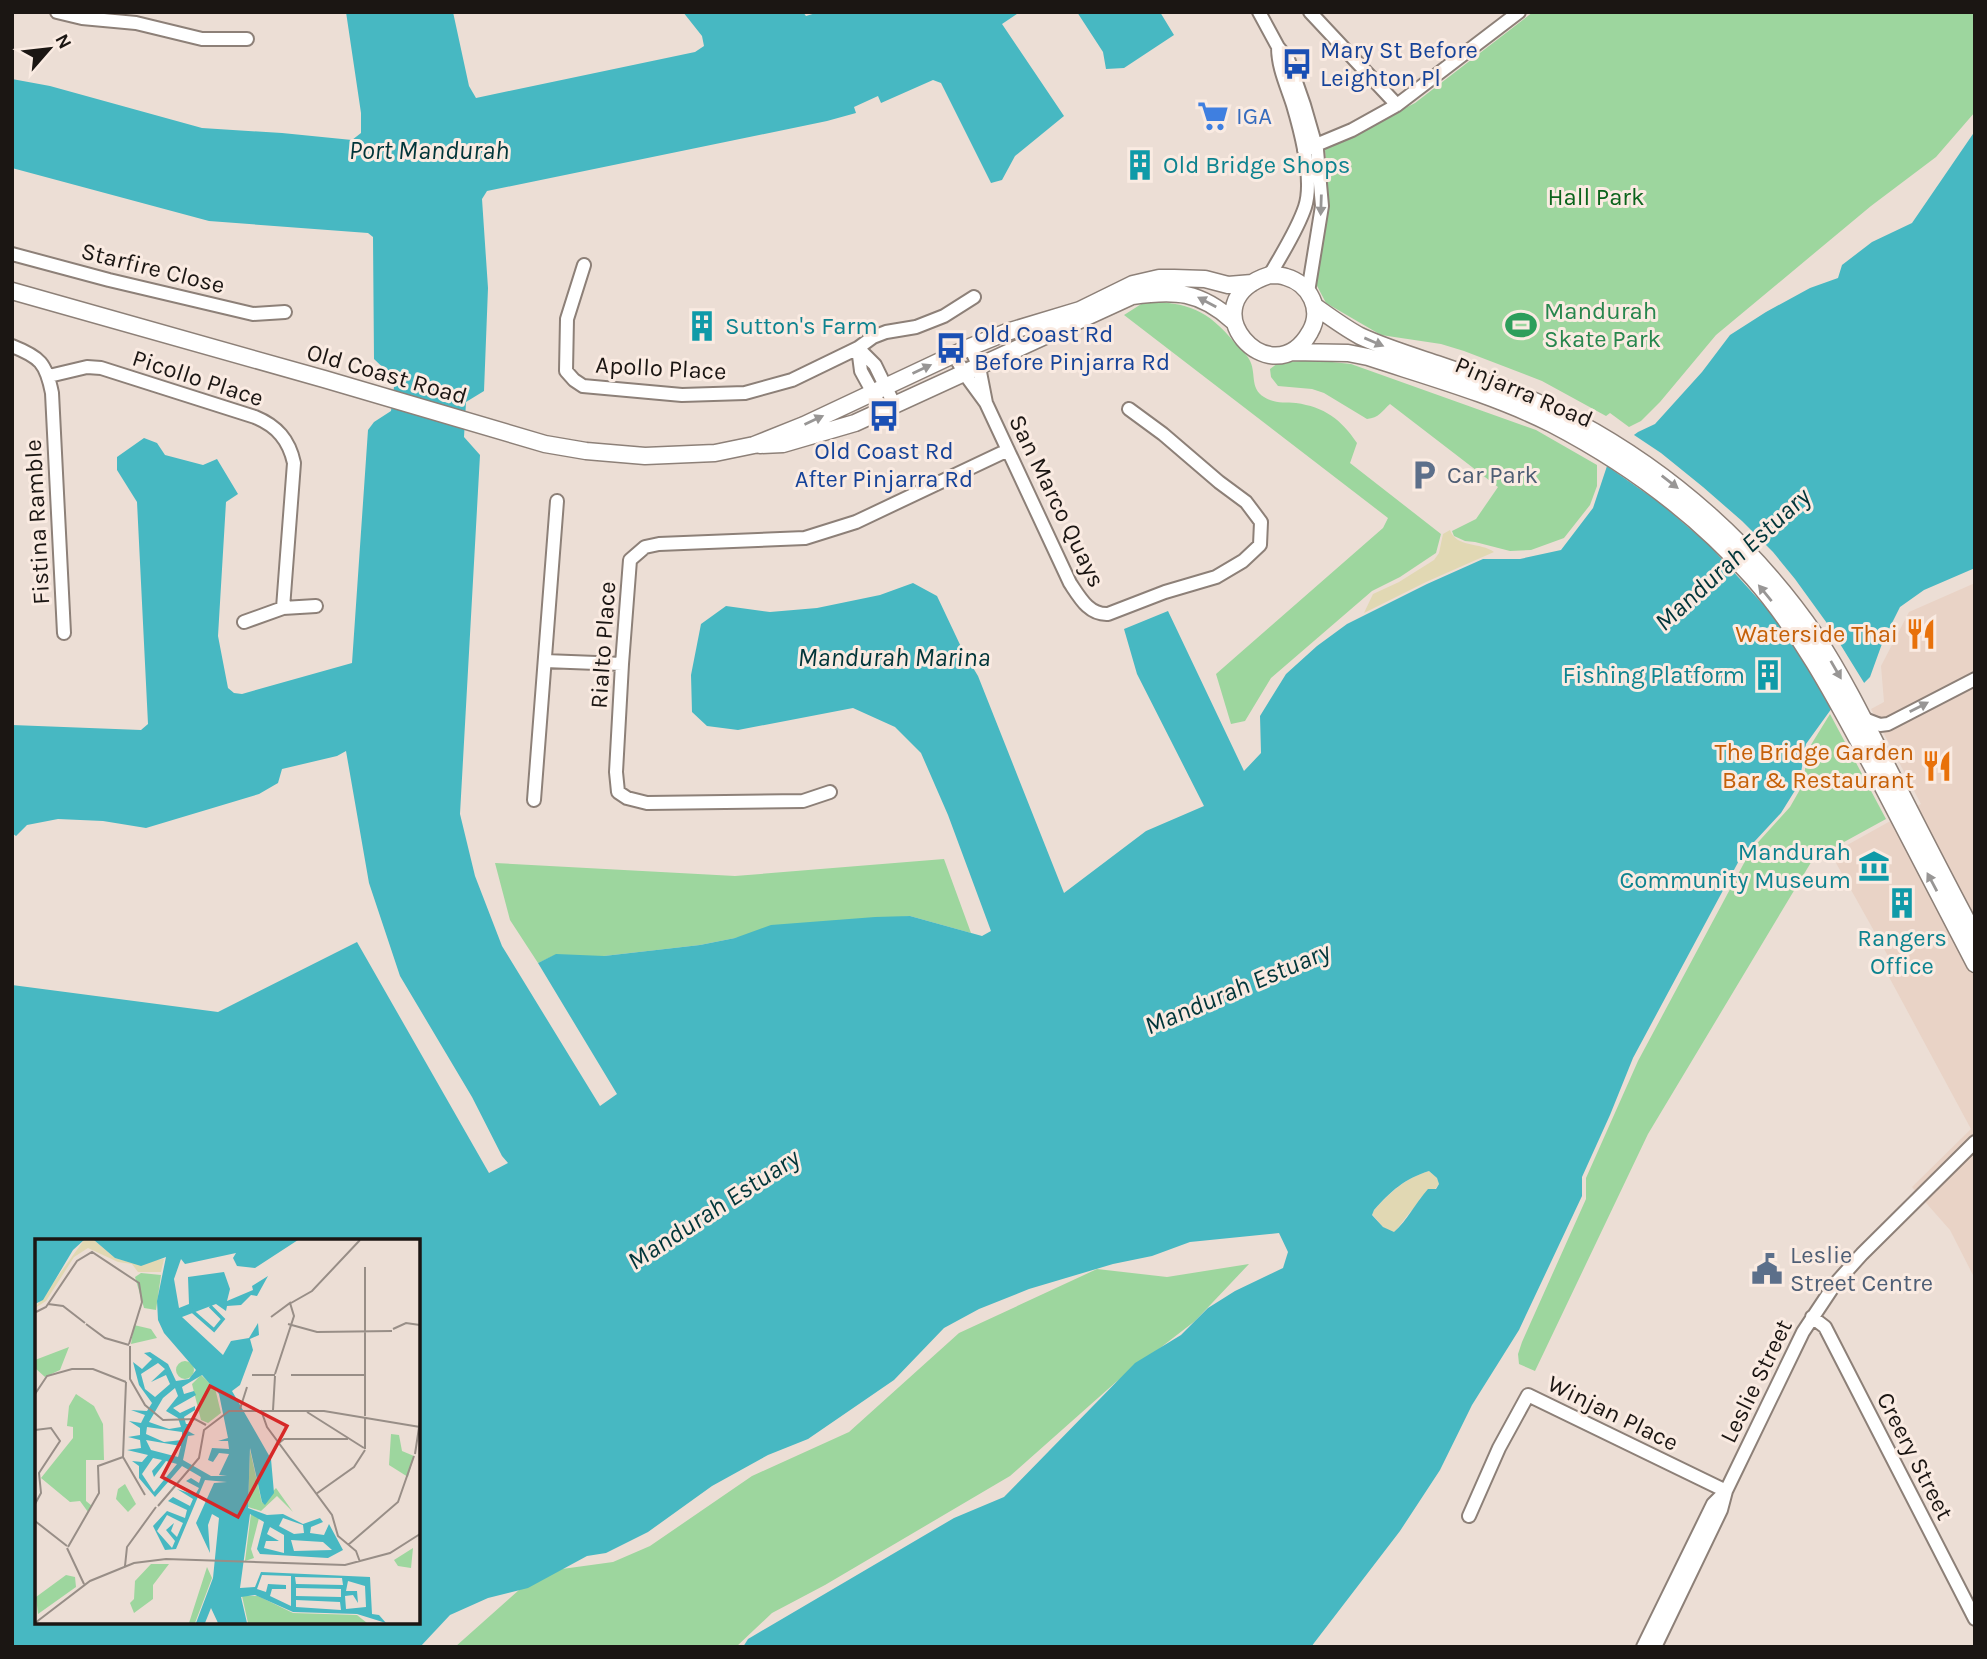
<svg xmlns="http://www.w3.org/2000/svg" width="1987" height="1659" font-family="Karla,sans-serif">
	<rect width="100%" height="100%" fill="#ecded5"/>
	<path fill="#e9d3c6" d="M1975 583V1279L1950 1230 1912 1187 1971 1129 1889 977 1897 972 1831 854 1921 804 1871 709 1884 702 1881 666 1909 612Z"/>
	<path fill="#9dd69e" d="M1533 12H1975V112L1936 157 1871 206 1716 335 1660 402 1641 421 1629 427 1610 413 1606 416 1542 381 1464 351 1441 344 1381 335 1326 303 1315 282 1329 203 1325 149 1415 103Z
		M1146 301C1188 303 1207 309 1235 343 1239 348 1246 353 1249 359 1257 372 1249 388 1264 397 1275 404 1284 402 1296 403 1324 407 1341 419 1357 443L1350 463 1441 534 1436 553 1400 577 1372 591 1271 678 1245 721 1231 724 1216 674 1383 528 1388 518 1124 315Z
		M1313 360 1351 364 1536 430 1597 465V486L1590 505 1564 538 1531 550 1510 551 1475 542 1465 541 1454 536 1452 531 1476 519 1498 487 1390 404C1382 411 1379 418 1367 419L1324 393 1312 389 1278 386 1271 377 1270 369 1278 363Z
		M1830 714 1886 819 1813 859 1648 1134 1535 1371 1519 1364 1518 1354 1522 1342 1586 1199V1178L1638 1061 1751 850 1790 807 1802 786 1809 748Z
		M944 859 971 933 910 916 735 938 700 945 604 956H553L538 963 510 920 495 863 735 876Z
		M1249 1264 1195 1321 1116 1382 1010 1476 825 1585 772 1613 736 1647H455L519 1590 562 1569 613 1562 650 1546 752 1476 849 1432 959 1333 1097 1269 1167 1277Z"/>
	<path fill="#e1d8b3" d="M1450 530C1456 548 1481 542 1494 552L1426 582 1364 613 1373 594 1399 582 1434 560 1439 553 1443 534Z
		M1429 1171 1437 1178 1439 1184 1435 1189 1420 1198 1417 1207 1410 1212 1394 1233 1383 1227 1372 1214 1374 1210C1392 1191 1404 1179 1429 1171Z"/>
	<path fill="#47b8c2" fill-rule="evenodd" d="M346 12H453L469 86 476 98 695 52 704 46 702 36 683 12H803L806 16 819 12H1020L1002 24 1064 116 1015 156 1002 180 991 183 941 83 933 80 881 103 878 96 854 107 856 113 827 121 487 191 482 199 488 288 484 391 466 402 464 437 480 455 460 814 475 876 502 946 600 1106 617 1094 538 963 556 954 604 956 700 945 735 938 771 925 875 917 910 916 982 936 991 931 948 815 921 753 895 727 853 708 738 730 707 726 692 712 691 675 701 624 726 606 770 612 817 608 880 595 913 583 937 596 963 651 978 676 1064 893 1146 831 1204 806 1137 674 1124 629 1168 611 1244 771 1261 753 1260 716 1286 674 1317 646 1347 624 1427 584 1483 559H1520L1561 550 1593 508 1612 451 1638 432 1655 424 1702 372 1730 335 1766 312 1810 288 1838 278 1842 265 1872 242 1912 223 1975 131V568L1924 590 1900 607 1883 641 1870 677 1863 684 1837 701 1806 744 1799 784 1781 813 1742 855 1633 1058 1610 1115 1582 1177V1196L1519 1330 1472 1405 1440 1470 1400 1531 1311 1647H743L748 1639 954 1518 1004 1497 1135 1363 1181 1335 1208 1308 1235 1291 1283 1268 1288 1252 1279 1233 1190 1242 1152 1256 1113 1264 1029 1289 979 1309 944 1328 894 1380 808 1439 768 1455 712 1486 648 1532 606 1553 587 1556 528 1588 488 1598 450 1615 420 1647H12V985L218 1012 357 942 489 1173 508 1163 502 1156 472 1097 400 976 369 883 346 751 337 756 282 769 278 783 259 794 146 828 103 821 58 819 27 825 16 836 12 833V725L141 730 148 724 137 502 117 470V457L144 438 157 443 165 455 203 465 217 459 238 494 226 502 218 636 228 688 234 693 242 694 352 663 368 430 374 422 391 411 395 379 374 359 373 237 368 233 209 221 12 168V79L50 86 202 128 282 133 352 140 361 133V113ZM1429 1171 1437 1178 1439 1184 1436 1189H1428C1416 1202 1407 1221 1394 1232L1383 1227 1372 1215 1374 1210C1391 1191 1404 1179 1429 1171ZM37 1241H418V1622H37Z
		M1077 12H1160L1174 35 1124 68 1106 69 1103 52Z"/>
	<path fill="#ecded5" d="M1631 433 1661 453 1703 487 1742 521 1773 552 1795 579 1829 626 1866 686 1851 696 1805 661 1771 613 1709 545 1660 503 1604 464 1613 446Z"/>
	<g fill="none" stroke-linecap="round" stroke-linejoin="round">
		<defs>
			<path id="minor" d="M57 12 82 18 136 23 202 39H247
				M1259 12 1278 47 1288 59 1304 105 1317 150 1322 206 1308 292
				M1310 12 1397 105
				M1304 150 1352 130 1397 105 1519 12
				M12 254 109 280 253 314 285 312
				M584 265 567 319 566 371 574 380 583 386 682 395 745 393 792 380 858 348 873 337 886 332 916 327 944 316 974 297
				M1270 275C1282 253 1297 231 1305 207 1314 180 1301 132 1293 105 1287 86 1278 68 1278 47
				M12 346C40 357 46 363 52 393L64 633
				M970 347 979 367 986 403
				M858 348 875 365 895 406
				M858 348 861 371 883 411
				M954 354 964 373 986 403 1070 583C1080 598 1089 615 1108 614L1165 592 1216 577 1243 561 1260 545 1261 522 1246 502 1219 482 1163 434 1129 409
				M49 376 87 367 101 368 255 417C277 426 289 440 294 463L283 608 244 622
				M283 608 316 606
				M545 661 622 664
				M1862 718 1880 725 1888 724 1975 679
				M830 792 803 801 647 803 627 798 618 792 616 772 622 664 630 560 645 547 659 544 805 538 856 522 1008 450
				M534 800 557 501
				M1812 1317 1825 1327 1975 1619
				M1469 1516 1499 1448 1528 1395 1726 1491
				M1643 1647 1713 1504 1726 1491
				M1655 1647 1721 1510 1726 1491 1803 1332 1835 1284 1862 1254 1975 1142"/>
			<path id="major" d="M1270 275C1275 275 1281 275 1286 277 1310 284 1323 310 1310 332 1272 400 1184 302 1270 275Z
				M12 291 324 379 545 444 586 451 645 456 715 453 754 445 804 425 970 347 1007 332 1080 310 1133 284 1159 278H1174L1205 279 1228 285 1252 283
				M1316 307C1330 317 1345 328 1360 336 1386 348 1413 356 1440 365 1487 381 1533 398 1577 422 1672 473 1755 547 1816 636 1843 677 1865 722 1887 766 1916 823 1945 880 1975 936
				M1291 352 1348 353 1368 357C1429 377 1494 395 1552 424 1627 463 1697 515 1753 578 1803 635 1837 701 1872 766 1906 832 1940 898 1975 964
				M760 445 783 444 855 423 1132 296C1175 290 1200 291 1233 321"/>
		</defs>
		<use href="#minor" stroke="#8d8078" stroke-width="16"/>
		<use href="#major" stroke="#8d8078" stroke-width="19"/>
		<use href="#minor" stroke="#fff" stroke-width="12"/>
		<use href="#major" stroke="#fff" stroke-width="16"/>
	</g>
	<defs><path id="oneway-solid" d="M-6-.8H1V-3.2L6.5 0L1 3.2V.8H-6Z" transform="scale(1.75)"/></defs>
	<g fill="#989695">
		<use href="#oneway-solid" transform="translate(1321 205) rotate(92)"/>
		<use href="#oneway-solid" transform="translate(1207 302) rotate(-152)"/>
		<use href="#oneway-solid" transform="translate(1374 342) rotate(23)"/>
		<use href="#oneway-solid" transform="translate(922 369) rotate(-25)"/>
		<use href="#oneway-solid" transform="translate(814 420) rotate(-25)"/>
		<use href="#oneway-solid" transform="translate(1670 482) rotate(38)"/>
		<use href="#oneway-solid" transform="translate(1765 593) rotate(-129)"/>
		<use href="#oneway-solid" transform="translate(1836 670) rotate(60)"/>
		<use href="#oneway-solid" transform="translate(1919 707) rotate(-27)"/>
		<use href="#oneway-solid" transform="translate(1932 882) rotate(-118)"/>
	</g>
	<defs>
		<symbol id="bus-bare" viewBox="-9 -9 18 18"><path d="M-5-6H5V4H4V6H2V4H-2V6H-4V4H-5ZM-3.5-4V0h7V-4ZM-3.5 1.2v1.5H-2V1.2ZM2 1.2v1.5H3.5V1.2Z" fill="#1a4fb4" stroke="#faebe2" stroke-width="2.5" paint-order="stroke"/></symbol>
		<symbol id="supermarket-bare" viewBox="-9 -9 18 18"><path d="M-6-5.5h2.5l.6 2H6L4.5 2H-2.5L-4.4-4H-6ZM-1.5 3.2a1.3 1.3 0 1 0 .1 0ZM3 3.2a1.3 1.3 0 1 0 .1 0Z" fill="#3f7fe0" stroke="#faebe2" stroke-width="2.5" paint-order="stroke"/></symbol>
		<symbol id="building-bare" viewBox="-9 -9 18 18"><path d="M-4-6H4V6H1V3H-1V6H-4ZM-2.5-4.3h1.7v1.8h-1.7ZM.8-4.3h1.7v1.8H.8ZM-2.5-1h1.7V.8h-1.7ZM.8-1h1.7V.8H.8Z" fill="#0f9aa8" stroke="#faebe2" stroke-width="2.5" paint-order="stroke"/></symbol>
		<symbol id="stadium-bare" viewBox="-9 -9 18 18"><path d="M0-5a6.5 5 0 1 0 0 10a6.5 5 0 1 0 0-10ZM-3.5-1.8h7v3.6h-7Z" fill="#2e9e5b" stroke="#faebe2" stroke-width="2.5" paint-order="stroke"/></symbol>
		<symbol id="parking-bare" viewBox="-9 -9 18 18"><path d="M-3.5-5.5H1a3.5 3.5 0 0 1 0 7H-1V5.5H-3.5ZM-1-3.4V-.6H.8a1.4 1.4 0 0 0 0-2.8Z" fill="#5c6f8a" stroke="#faebe2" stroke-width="2.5" paint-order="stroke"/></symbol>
		<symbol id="restaurant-bare" viewBox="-9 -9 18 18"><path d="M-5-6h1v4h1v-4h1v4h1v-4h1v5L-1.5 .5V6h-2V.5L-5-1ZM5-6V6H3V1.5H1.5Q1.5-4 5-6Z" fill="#e8710a" stroke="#faebe2" stroke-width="2.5" paint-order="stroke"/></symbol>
		<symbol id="museum-bare" viewBox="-9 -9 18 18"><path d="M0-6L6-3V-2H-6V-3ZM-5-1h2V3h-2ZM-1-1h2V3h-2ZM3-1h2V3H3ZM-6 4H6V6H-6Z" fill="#0f9aa8" stroke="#faebe2" stroke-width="2.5" paint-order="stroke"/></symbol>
		<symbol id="civic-bare" viewBox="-9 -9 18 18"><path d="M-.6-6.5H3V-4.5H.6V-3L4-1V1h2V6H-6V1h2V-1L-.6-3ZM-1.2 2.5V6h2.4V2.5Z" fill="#5c6f8a" stroke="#faebe2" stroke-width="2.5" paint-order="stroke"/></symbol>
	</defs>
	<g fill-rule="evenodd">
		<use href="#bus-bare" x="1275" y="42" width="44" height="44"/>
		<use href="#supermarket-bare" x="1191" y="94" width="44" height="44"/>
		<use href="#building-bare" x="1118" y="143" width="44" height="44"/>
		<use href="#stadium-bare" x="1499" y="303" width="44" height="44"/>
		<use href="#building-bare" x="680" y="304" width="44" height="44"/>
		<use href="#bus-bare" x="929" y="326" width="44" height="44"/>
		<use href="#bus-bare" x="862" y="394" width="44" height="44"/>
		<use href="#parking-bare" x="1402" y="453" width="44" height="44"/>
		<use href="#restaurant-bare" x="1899" y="612" width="44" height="44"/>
		<use href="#building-bare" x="1746" y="653" width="44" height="44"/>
		<use href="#restaurant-bare" x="1915" y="744" width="44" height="44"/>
		<use href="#museum-bare" x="1852" y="844" width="44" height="44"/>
		<use href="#building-bare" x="1880" y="881" width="44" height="44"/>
		<use href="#civic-bare" x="1745" y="1247" width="44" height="44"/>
	</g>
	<g text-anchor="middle" stroke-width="6" stroke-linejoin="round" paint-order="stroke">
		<g font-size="24" fill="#164399" stroke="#faebe2" text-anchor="start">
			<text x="1320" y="58">Mary St Before<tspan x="1320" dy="28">Leighton Pl</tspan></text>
			<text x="974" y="342">Old Coast Rd<tspan x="974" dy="28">Before Pinjarra Rd</tspan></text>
			<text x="884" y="459" text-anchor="middle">Old Coast Rd<tspan x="884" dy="28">After Pinjarra Rd</tspan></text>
		</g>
		<g font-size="24" fill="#366cbe" stroke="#faebe2" text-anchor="start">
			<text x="1236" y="124">IGA</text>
		</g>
		<g font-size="24" fill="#0d838f" stroke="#faebe2" text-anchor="start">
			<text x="1163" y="173">Old Bridge Shops</text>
			<text x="725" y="334">Sutton's Farm</text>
			<text x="1745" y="683" text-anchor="end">Fishing Platform</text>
			<text x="1851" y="860" text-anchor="end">Mandurah<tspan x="1851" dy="28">Community Museum</tspan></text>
			<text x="1902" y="946" text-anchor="middle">Rangers<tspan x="1902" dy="28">Office</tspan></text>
		</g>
		<g font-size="24" fill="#0c641c" stroke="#faebe2">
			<text x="1596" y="205">Hall Park</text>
		</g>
		<g font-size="24" fill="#1b1613" stroke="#faebe2">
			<text transform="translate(153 268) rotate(14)" y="8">Starfire Close</text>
			<text transform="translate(661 368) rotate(3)" y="8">Apollo Place</text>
			<text transform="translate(387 374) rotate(16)" y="8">Old Coast Road</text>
			<text transform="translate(198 378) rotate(18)" y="8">Picollo Place</text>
			<text transform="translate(1524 392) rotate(23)" y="8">Pinjarra Road</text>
			<text transform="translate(1057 501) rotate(64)" y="8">San Marco Quays</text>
			<text transform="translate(37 522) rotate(-93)" y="8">Fistina Ramble</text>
			<text transform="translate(603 645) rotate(-86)" y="8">Rialto Place</text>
			<text transform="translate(1756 1381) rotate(-64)" y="8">Leslie Street</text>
			<text transform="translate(1613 1413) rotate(26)" y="8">Winjan Place</text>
			<text transform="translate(1915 1456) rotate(63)" y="8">Creery Street</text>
		</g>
		<g font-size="24" fill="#27864d" stroke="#faebe2" text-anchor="start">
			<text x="1544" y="319">Mandurah<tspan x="1544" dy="28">Skate Park</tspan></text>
		</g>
		<g font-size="24" fill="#4e5e75" stroke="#faebe2" text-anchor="start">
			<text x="1447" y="483">Car Park</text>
			<text x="1790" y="1263">Leslie<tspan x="1790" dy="28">Street Centre</tspan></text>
		</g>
		<g font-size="24" fill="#c56008" stroke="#faebe2" text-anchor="end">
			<text x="1898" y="642">Waterside Thai</text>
			<text x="1914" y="760">The Bridge Garden<tspan x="1914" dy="28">Bar &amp; Restaurant</tspan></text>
		</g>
		<g font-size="26" font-style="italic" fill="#003539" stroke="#faebe2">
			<text x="429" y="159">Port Mandurah</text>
			<text transform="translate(1732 559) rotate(-42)" y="9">Mandurah Estuary</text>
			<text x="894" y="666">Mandurah Marina</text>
			<text transform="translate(1237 988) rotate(-23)" y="9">Mandurah Estuary</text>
			<text transform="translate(713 1209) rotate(-33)" y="9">Mandurah Estuary</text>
		</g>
	</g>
	<g transform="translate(35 1239)">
		<rect width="385" height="385" fill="#ecded5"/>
		<path d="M106 34 126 36 121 71 109 69 100 38ZM99 86 116 90 122 99 96 105ZM34 108 25 131 10 138 0 129V121ZM141 131a9 9 0 1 1 18 0a9 9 0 1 1-18 0ZM166 136 180 149 186 174 173 184 166 181 157 145ZM41 155 59 167 68 185 69 221H51V262L57 267 53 273 45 262 35 263 6 239 38 199V188L32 187 34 167ZM356 195 364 196 367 212 379 217 373 238 354 226ZM215 211 227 264 241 249 258 273 242 257 226 272 213 268ZM90 245 101 265 93 273 81 260 83 250ZM216 275 224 279 216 310 219 319 210 322ZM378 309 376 329 363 327 359 321ZM116 325H134L118 346V360L99 374 95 364 99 360 100 342ZM172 328 177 339 160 384H154ZM31 336 40 338 41 348 3 375 1 358ZM207 357H223L258 374 322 376 332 384H213Z" fill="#9dd69e"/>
		<path d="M49 1H59L80 19 97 24 129 20 126 33H103L97 25 83 23 53 9 39 18 11 62 0 69Z" fill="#e1d8b3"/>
		<path d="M0 1H49L38 11 8 61 0 65ZM59 1H263L220 29 202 27 198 19 201 14 150 25 146 20 139 40 144 69 154 65 153 38 189 33 195 50 192 62 218 51 217 47 233 37 222 57 216 56 206 66 192 67 191 72 181 65 147 78 188 116 196 102 214 99 223 84 224 96 215 100 218 111 205 146 197 152 236 220 239 254 230 266 227 263 215 209 213 269 232 276 248 275 268 285 285 279 288 283 276 288 275 294 289 296 294 285 308 311 293 319 225 315 222 310 229 283 215 275 205 349 220 348 226 333 335 338 337 375 344 376 351 384 322 375 258 373 220 356 206 358 212 384H183L176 369 170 384H161L178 339 184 279 177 275 173 286 175 314 161 284 179 244 192 243 170 241 141 310 130 311 118 287 132 272 150 279 152 271 133 262 138 258 155 267 158 260 142 250 160 256 164 249 151 242 156 239 164 244 166 238 147 227 120 258 104 239V227L97 222 107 223 113 216 92 211 106 209 105 201 93 198 105 196V189L94 182 106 184 110 176 96 171 112 172 117 164 104 146 98 123 107 130 117 120 109 114 115 113 133 125 141 142 154 140 161 131 129 94 123 81 122 62 131 18 106 27 80 19ZM123 124 130 130 116 143 131 136 135 145 120 158 110 150 106 135ZM167 136 184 155 193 199 183 202H193L194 210 177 209 173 221 178 223 184 214 194 215 184 236 192 237H176L148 221 153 197 160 196 153 192 157 185H151L149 178 160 171V167L145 174 138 169 161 156 159 152 149 155 147 148ZM140 149 143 157 131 172 143 179 146 188 134 190 114 183 128 159ZM112 188 147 193V201L129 203 111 195ZM111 201 146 207 143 218 116 211ZM118 219 127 221 117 232 119 238 131 222 142 225 119 253 107 235ZM132 276 148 284 142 298 136 292 139 284 131 291 140 302 137 309 122 292ZM248 279 268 286 269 294 259 295 244 287ZM235 288 249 296V314L229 309 231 302H244L232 295ZM256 301 288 303 297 311 259 312ZM227 336 256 337V367L235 357 237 350H251V346L233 345 231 353 222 350ZM260 338 307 339 308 346 261 345ZM313 342 330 347 331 368 311 370 310 357 318 356 323 364 322 352H311ZM261 349 306 350V358L261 357ZM261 361 305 363 306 371 261 368Z" fill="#47b8c2" fill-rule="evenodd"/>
		<path fill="none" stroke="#47b8c2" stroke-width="3.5" d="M156 71 179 91 188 80 175 67"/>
		<path fill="none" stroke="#988e87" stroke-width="2" d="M256 64 277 52 325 1M13 65 28 67 50 84M1 73 11 68 42 22 57 13 104 44 107 63 94 105M236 78 255 64 259 77 240 135M51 85 70 99 94 106M253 85 282 93 357 92M330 87V177M330 87V28M358 90 371 84 385 86M95 107V140L110 166 128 181 160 180 171 186M217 136H240M256 136H330M91 143 88 218 110 256M0 155 12 137 37 130H58L91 143M205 170 212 148M226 171 232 188 297 276 303 297 321 312 325 323M238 171 240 137M272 173 329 209M330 179V210M0 191 16 189 25 202 4 234 6 254 0 265M244 204 249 200H313M380 215 385 182M281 255 319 228 330 211M123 267 164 219 169 191 194 172H289L385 188M0 282 32 307M313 306 363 263 379 217M33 308 64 254 63 227 88 218M32 309 49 345M90 327 92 308 121 268M0 384 55 342 99 324 131 320 310 326 355 314 385 295"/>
		<path fill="#d62828" fill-opacity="0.15" stroke="#d62828" stroke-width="3.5" d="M175 147 252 187 203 278 127 238Z"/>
		<rect width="385" height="385" fill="none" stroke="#1b1613" stroke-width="3.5"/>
	</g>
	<rect width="1987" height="1659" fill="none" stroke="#1b1613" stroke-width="28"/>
	<g transform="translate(49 49) rotate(62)" stroke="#faebe2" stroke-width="5" paint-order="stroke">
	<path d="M0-5L12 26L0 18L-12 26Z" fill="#1b1613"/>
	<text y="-10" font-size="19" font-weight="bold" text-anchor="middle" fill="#1b1613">N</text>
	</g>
</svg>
